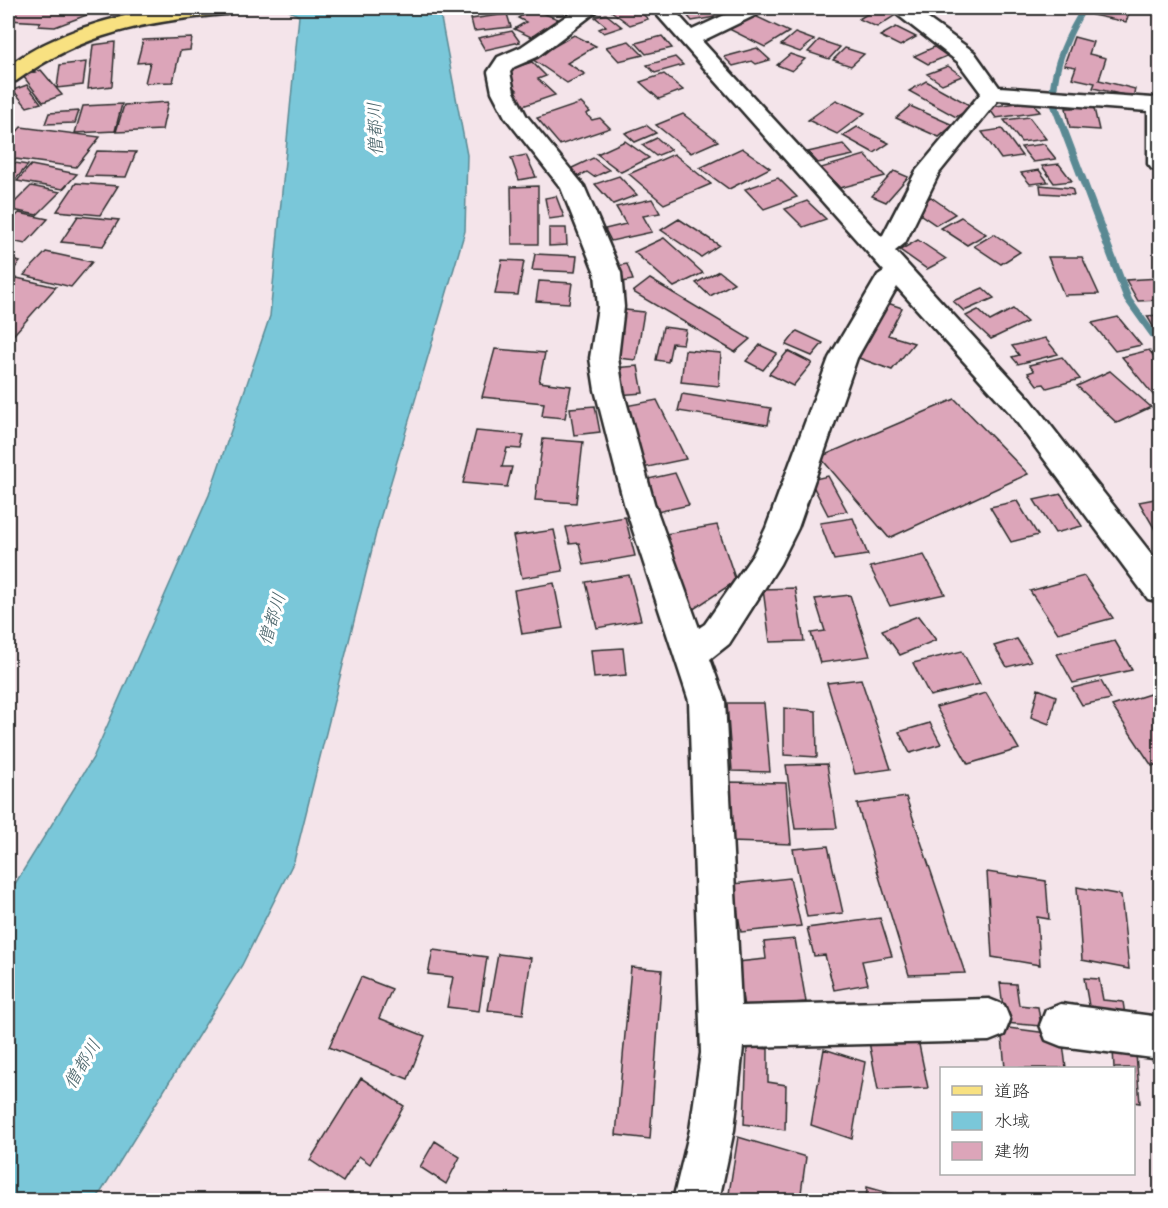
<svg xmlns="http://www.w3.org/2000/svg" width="1168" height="1208" font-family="'Gochi Hand','Klee One',sans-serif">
	<rect width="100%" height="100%" fill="#f4e4ea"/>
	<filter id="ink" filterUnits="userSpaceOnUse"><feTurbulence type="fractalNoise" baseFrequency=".0167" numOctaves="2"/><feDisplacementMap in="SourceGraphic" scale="12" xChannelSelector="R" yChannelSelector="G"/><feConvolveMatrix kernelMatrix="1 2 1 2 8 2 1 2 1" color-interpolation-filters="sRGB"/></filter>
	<g filter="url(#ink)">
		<path fill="#7ac7d9" stroke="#5a8993" stroke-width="1.5" d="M284 8H439L467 155 465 231 377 529 294 861 242 965 96 1200H8V895L93 758 209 495 270 316 299 16Z"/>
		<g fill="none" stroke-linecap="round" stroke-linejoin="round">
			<path fill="#5a8993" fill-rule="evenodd" d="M1081 8H1087C1070 38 1057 66 1057 101L1132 299 1160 338V347L1157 346 1124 300 1049 101C1050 66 1063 38 1081 8Z"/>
		</g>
		<path fill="#dca5b9" stroke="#2b2b2b" stroke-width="1.5" d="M8 8H105L55 27 38 26 41 22 8 20Z
			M470 8H496L497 12 473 15Z
			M607 8H636L648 19 630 25Z
			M681 8H707L715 17 692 21Z
			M877 8H886L899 13 877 27 859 19Z
			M1095 8H1131L1126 22 1092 15Z
			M532 9 558 19 531 37 514 29 526 22 518 18Z
			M507 14 511 27 474 31 471 19Z
			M606 14 622 27 604 33 599 29 606 26 595 17Z
			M753 15 789 32 765 47 729 29Z
			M896 27 916 37 900 46 880 36Z
			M512 31 520 42 485 50 478 38Z
			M795 33 814 40 800 52 781 45Z
			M574 35 596 46 567 63 585 74 567 83 532 59Z
			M662 36 672 48 646 54 636 43Z
			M1074 37 1093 42 1089 54 1106 58 1099 80 1135 89 1133 97 1093 88 1095 83 1072 78 1076 67 1064 65Z
			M192 38 190 50 180 51 173 82 145 83 150 62 137 63 143 40Z
			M819 40 840 47 829 59 808 52Z
			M629 41 643 55 619 61 606 47Z
			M115 42 112 86 88 89 93 45Z
			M934 47 947 56 928 64 914 56Z
			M757 48 770 60 756 64 752 61 733 66 724 57Z
			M845 48 864 54 851 66 833 60Z
			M790 54 805 59 792 71 777 65Z
			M675 57 683 65 655 73 647 65Z
			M86 62 83 85 57 88 60 65Z
			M532 62 546 76 538 79 555 95 520 107 507 93 517 90 500 72Z
			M948 66 962 76 942 84 927 74Z
			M41 70 62 95 43 102 23 76Z
			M664 74 683 90 659 99 640 82Z
			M926 81 973 107 956 117 909 91Z
			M27 85 41 103 27 107 13 90Z
			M836 100 865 113 837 134 808 120Z
			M1032 101 1040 112 996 118 988 107Z
			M168 102 162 130 116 132 124 105Z
			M1072 102 1093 104 1099 130 1070 128 1066 108H1073Z
			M581 103 590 112 586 114 592 120 600 118 610 128 560 145 537 118Z
			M122 104 115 131 75 133 83 106Z
			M910 106 953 125 939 137 896 118Z
			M79 111 75 123 45 124 49 113Z
			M683 114 718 141 691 153 656 125Z
			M1029 117 1046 139 1021 142 1004 120Z
			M646 125 656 133 635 142 625 133Z
			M21 127 100 137 76 167 8 158V142Z
			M857 127 889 143 874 153 843 136Z
			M1002 129 1022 156 1001 159 982 132Z
			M657 138 671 150 656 156 642 145Z
			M625 141 649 158 621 172 597 154Z
			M843 144 853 155 818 163 808 152Z
			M1044 144 1056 159 1033 162 1021 147Z
			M742 148 770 168 729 189 700 168Z
			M97 151 136 152 126 177 85 176Z
			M674 154 711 184 664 204 629 174Z
			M526 155 536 177 519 180 511 158Z
			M865 155 885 176 840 188 821 168Z
			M593 158 609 170 594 177 587 172 579 176 570 169Z
			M8 162 28 165 16 179 8 178Z
			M1059 164 1072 181 1054 183 1042 166Z
			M31 165 77 174 63 189 17 181Z
			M1039 170 1048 182 1030 184 1021 173Z
			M894 171 908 177 886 202 872 196Z
			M619 176 637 195 613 204 595 184Z
			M778 178 797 197 764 209 745 189Z
			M76 183 118 186 100 215 57 211Z
			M1040 185 1072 188 1074 195 1041 193Z
			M31 186 60 192 37 215 8 209Z
			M538 186V244H512L511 187Z
			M556 196 564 217 549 219 545 198Z
			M931 197 955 214 936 225 911 208Z
			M652 199 660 213 643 216 652 232 611 241 605 229 626 224 616 207Z
			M807 201 826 219 803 227 785 209Z
			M19 213 48 219 25 244 8 240V224Z
			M78 216 119 220 103 246 61 242Z
			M961 217 986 234 967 245 941 228Z
			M679 219 719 245 701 257 661 230Z
			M549 228H566L567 245 549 246Z
			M994 234 1020 252 1001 264 974 246Z
			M664 238 703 273 674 287 634 252Z
			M918 240 946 259 927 269 900 250Z
			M46 252 92 262 71 287 24 275Z
			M535 254 577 256 575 272 532 270Z
			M1048 257H1082L1099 294 1064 295Z
			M8 259 20 262 8 276Z
			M502 260 524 261 518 295 495 294Z
			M627 264 633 280 616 283 610 267Z
			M719 271 734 283 710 296 696 283Z
			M17 278 56 287 8 341V288Z
			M1160 278V300L1138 301 1126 280Z
			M650 279 750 339 735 352 633 292Z
			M539 281 572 283 569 303 536 301Z
			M983 288 994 298 964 311 953 301Z
			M879 300 902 308 888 335 914 343 892 370 859 358 868 341 858 337Z
			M616 309 644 312 636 360 608 357Z
			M1013 309 1027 322 991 339 966 316 978 310 990 321Z
			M1160 315V328H1154L1147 316Z
			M1118 317 1141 345 1115 351 1092 323Z
			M663 327 686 330 683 344 672 343 668 362 656 360Z
			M797 331 823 343 812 356 786 345Z
			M1045 338 1058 354 1018 364 1012 357 1019 355 1012 346Z
			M760 345 777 353 763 370 746 361Z
			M495 349 545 353 539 382 571 386 565 418 542 416 544 403 482 397Z
			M685 350 721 353 719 386 681 382Z
			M1149 350 1160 364V394L1154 396 1122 357Z
			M788 351 812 363 793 386 769 374Z
			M1062 357 1080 379 1047 388 1044 384 1037 385 1028 373 1034 371 1029 365Z
			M638 366 643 393 617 395 612 368Z
			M1110 371 1151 407 1117 423 1077 386Z
			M682 394 771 408 768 425 678 411Z
			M955 399 1028 474 889 538 820 457Z
			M657 400 686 459 643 468 620 407Z
			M595 406 600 432 574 435 570 408Z
			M476 431 524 435 521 449 507 448 502 467H512L507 487 463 483Z
			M543 439 583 442 576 503 535 500Z
			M675 473 689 505 657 512 644 480Z
			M828 476 847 511 828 515 810 480Z
			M1061 494 1082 526 1055 533 1034 500Z
			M1160 498V538L1139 502Z
			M1017 501 1038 535 1011 542 990 507Z
			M625 517 635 556 584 565 579 543 570 544 566 527Z
			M853 518 868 555 834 560 820 523Z
			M717 525 736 581 689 612 665 534Z
			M554 530 563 571 522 578 513 536Z
			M924 555 945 594 890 606 870 567Z
			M629 575 641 620 597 628 586 582Z
			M1084 576 1113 618 1058 633 1030 591Z
			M554 583 563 628 522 634 514 590Z
			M795 588 804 641 770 642 763 589Z
			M850 595 870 656 820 663 811 633 825 631 815 599Z
			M918 616 936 640 900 655 882 630Z
			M1017 639 1031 661 1007 667 994 646Z
			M1115 641 1132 670 1073 683 1057 654Z
			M623 648 626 675 594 678 591 650Z
			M962 651 980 684 930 696 913 663Z
			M861 679 891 769 855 774 827 683Z
			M1101 681 1111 699 1082 705 1072 688Z
			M1038 689 1056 696 1049 724 1031 717Z
			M986 693 1019 749 968 764 936 707Z
			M1150 694 1155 702 1160 700V763L1152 766 1112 706Z
			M727 703H764L770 772 732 771Z
			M784 708 816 711 817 757 784 755Z
			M930 723 941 744 910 753 899 732Z
			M827 764 837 828 795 829 786 765Z
			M726 782 786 783 791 844 729 842Z
			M906 797 965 973 909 975 857 804Z
			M828 846 843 913 807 917 793 849Z
			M987 872 1046 881 1049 919 1037 917 1040 965 992 957Z
			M790 878 801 926 741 932 733 884Z
			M1077 887 1121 895 1129 969 1082 960Z
			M880 918 892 956 862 961 868 984 834 990 825 955 814 956 807 928Z
			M795 939 806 1002 744 1007 737 962 766 959 764 942Z
			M433 950 487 957 479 1011 447 1007 453 977 428 974Z
			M498 954 531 958 523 1014 488 1010Z
			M631 967 662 970 650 1139 616 1135Z
			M361 977 392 989 379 1018 425 1036 408 1079 329 1047Z
			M1084 978 1099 979 1103 1000 1123 1002 1126 1021 1091 1017Z
			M1000 983 1016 984 1019 1005 1038 1007 1041 1026 1005 1023Z
			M1001 1027 1062 1035 1066 1068H1005Z
			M916 1030 928 1088 878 1090 867 1031Z
			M747 1047 768 1049V1082L786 1085 785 1130 744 1124Z
			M824 1049 865 1062 852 1139 811 1125Z
			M1113 1049 1136 1054 1140 1103 1134 1102V1068H1114Z
			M361 1078 404 1106 370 1164 359 1156 343 1182 310 1160Z
			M738 1137 806 1157 800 1200H728Z
			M435 1141 460 1157 446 1184 420 1167Z
			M867 1187 913 1200H866Z"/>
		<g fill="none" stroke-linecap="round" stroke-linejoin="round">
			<defs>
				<path id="minor" d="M578 8H601L537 57 514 67 510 72 514 92 526 115 584 186 621 273 624 307 618 358 623 390 654 503 699 628 705 624 753 555 766 528 829 358 878 275 884 271 651 8H672L692 30 740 8H765L762 12 702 41 882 237 916 171 981 93 958 62 894 12 891 8H913L974 52 999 87 1152 98 1160 95V171L1152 169 1148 164V111L998 100 939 173 905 243 895 251 1030 399 1160 565V602L1148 599 1010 413 897 287 857 358 798 528 780 564 729 644 710 659 725 701 741 1006 989 999 1004 1005 1010 1020 1004 1035 989 1041 743 1047 734 1130 719 1200H673L690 1130 701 1053 689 701 624 503 595 390 590 358 598 307 595 273 561 188 505 117 492 92 488 72 498 57 521 47Z
					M1061 1004 1160 1017V1059L1061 1046 1046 1040 1040 1025 1046 1010Z"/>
				<path id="major" d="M172 8H236L233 12 226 14C147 21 82 33 16 81L8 82V66C56 32 113 15 172 8Z"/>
			</defs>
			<use href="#minor" stroke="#2b2b2b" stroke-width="5"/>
			<use href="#major" stroke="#2b2b2b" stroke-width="5"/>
			<use href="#minor" fill="#fff" fill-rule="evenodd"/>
			<use href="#major" fill="#f8e181" fill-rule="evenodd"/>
		</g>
	</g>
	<g text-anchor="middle" stroke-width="6" stroke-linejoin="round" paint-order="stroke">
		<g font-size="18" font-style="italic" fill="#476268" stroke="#fff">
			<text transform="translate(375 129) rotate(-92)" y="6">僧都川</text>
			<text transform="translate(272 619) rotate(-73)" y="6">僧都川</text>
			<text transform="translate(82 1064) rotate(-59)" y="6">僧都川</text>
		</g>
	</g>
	<rect width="1168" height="1208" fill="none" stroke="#fff" stroke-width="30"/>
	<rect x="15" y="15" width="1138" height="1178" fill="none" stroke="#2b2b2b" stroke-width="2" filter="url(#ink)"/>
	<rect x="940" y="1067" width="195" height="108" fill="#ffffff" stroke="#aaaaaa" stroke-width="1.5"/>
	<rect x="952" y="1086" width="30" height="9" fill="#f8e181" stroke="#aaaaaa" stroke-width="1.5"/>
	<text x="994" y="1097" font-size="18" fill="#2b2b2b">道路</text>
	<rect x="952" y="1112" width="30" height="18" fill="#7ac7d9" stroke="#aaaaaa" stroke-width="1.5"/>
	<text x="994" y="1127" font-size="18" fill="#2b2b2b">水域</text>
	<rect x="952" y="1142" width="30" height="18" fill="#dca5b9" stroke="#aaaaaa" stroke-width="1.5"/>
	<text x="994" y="1157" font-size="18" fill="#2b2b2b">建物</text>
</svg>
